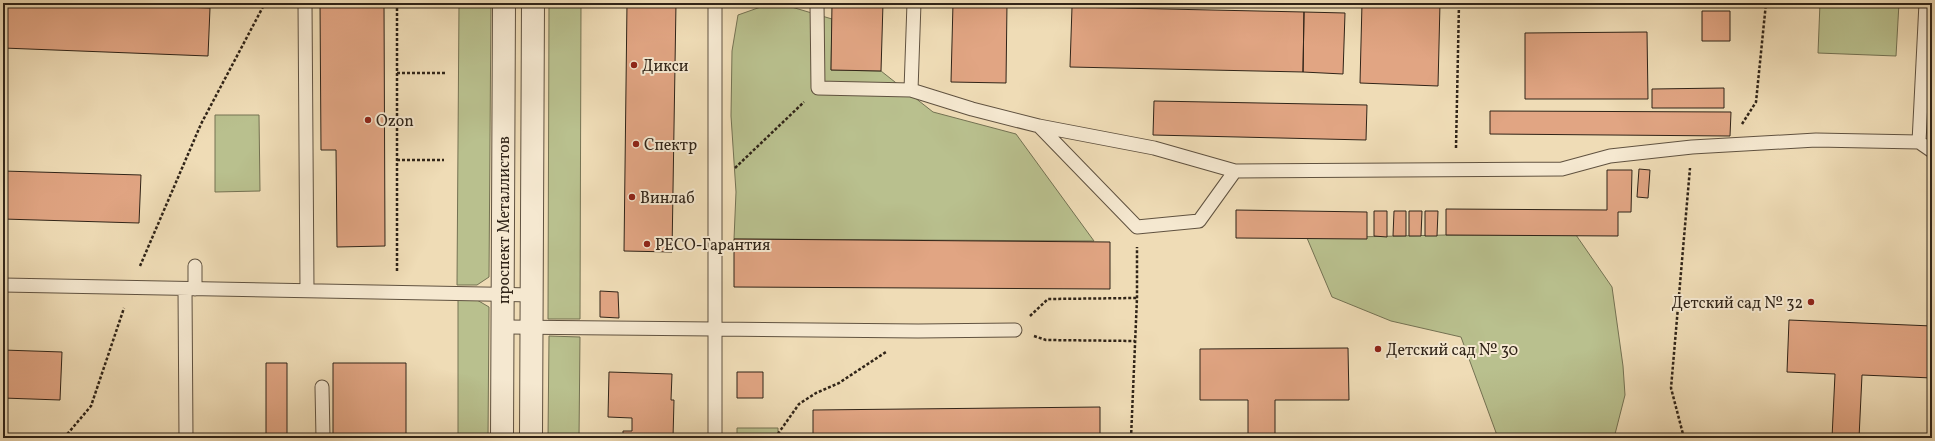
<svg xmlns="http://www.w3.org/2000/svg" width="1935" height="441" font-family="Vollkorn,serif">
	<rect width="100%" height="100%" fill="#efdcb6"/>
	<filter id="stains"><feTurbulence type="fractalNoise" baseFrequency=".005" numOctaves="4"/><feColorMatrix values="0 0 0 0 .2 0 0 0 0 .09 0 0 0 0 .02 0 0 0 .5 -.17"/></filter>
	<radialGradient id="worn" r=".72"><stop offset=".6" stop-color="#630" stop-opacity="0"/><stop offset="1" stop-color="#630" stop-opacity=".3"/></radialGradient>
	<path fill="#b9c08e" stroke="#747253" d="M459 3H491L489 277 477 285H457Z
		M549 3H581L580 319H548Z
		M772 3H778L832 19 831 70 881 71 933 112 1016 134 1094 241 734 239 736 192 731 116 732 51 738 15Z
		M1820 3H1899L1896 56 1818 53Z
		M215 115H259L260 191 215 192Z
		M1446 235H1576L1612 287 1623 366 1625 395 1614 438H1498L1461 337 1391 321 1332 297 1307 238Z
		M458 300H477L489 307 488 438H458Z
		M549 336 580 337 579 438H548Z
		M737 428H778V438H737Z"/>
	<path fill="#e1a583" stroke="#302418" d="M3 3H77L210 8 208 56 3 48Z
		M320 3H384L385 246 337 247 336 150H321Z
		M627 3H676L672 252 624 251Z
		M832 3H883L881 71 831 70Z
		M953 3H1007L1006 83 951 82Z
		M1362 3H1440L1438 86 1360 83Z
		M1072 7 1304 12 1303 72 1070 67Z
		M1702 11H1730V41H1702Z
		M1304 12 1345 13 1343 74 1303 72Z
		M1647 32 1648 99H1525V33Z
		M1724 88V108H1652V89Z
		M1154 101 1367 105 1366 140 1153 135Z
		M1490 111 1731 112 1730 136 1490 134Z
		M1639 169 1650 170 1648 198 1637 197Z
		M1607 170H1632L1631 212H1618V236L1446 235V209L1607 210Z
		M3 171 141 175 139 223 3 219Z
		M1236 210 1367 212V239L1236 238Z
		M1374 211H1387V237L1374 236Z
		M1394 211H1406V236H1393Z
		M1409 211H1422L1421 236H1409Z
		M1425 211H1438L1437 236H1425Z
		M734 239 1110 242V289L734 287Z
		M600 291 618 292 619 318 600 317Z
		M1789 320 1932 326V378L1862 375 1859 438H1832L1835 374 1787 372Z
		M1348 348 1349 400H1275V438H1248V400H1200V349Z
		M3 350 62 352 60 400 3 398Z
		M266 363H287V438H266Z
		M333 363H406V438H333Z
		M609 372 672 374 671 400H674L673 438H623V431H632V418L608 417Z
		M737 372H763V398H737Z
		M1100 407V438H813V410Z"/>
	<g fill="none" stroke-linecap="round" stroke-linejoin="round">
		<defs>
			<path id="service" d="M305 3 307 290
				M715 3V438
				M817 3 818 88 911 90
				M914 3 911 90 972 109 1039 126 1137 227 1199 221 1235 171 1562 169 1610 156 1692 147 1816 140 1919 142 1932 151
				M1039 126 1154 148 1235 171
				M1919 142 1926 3
				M195 266V289
				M3 285 532 295
				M185 289 186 438
				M503 327 918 331 1015 330
				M322 387 323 438"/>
			<path id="tertiary" d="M502 438 504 3
				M531 438 533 3"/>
		</defs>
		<use href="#service" stroke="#605240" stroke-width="15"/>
		<use href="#tertiary" stroke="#605240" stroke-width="24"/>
		<path stroke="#302418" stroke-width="2.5" stroke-dasharray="3 2" stroke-linecap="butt" d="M397 73H445
			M1742 124 1756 102 1766 3
			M1456 148 1459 3
			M397 160H444
			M735 168 804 102
			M140 266 201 124 265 3
			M397 271V3
			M1030 316 1048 299 1137 298
			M1034 336 1046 340 1135 341
			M64 438 91 406 124 308
			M775 438 799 404 816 393 839 383 886 352
			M1131 438 1137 298V247
			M1684 438 1671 388 1690 168"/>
		<use href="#service" stroke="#f5e8d0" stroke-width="13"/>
		<use href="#tertiary" stroke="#f5e8d0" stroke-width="22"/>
	</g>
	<g fill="#8f2418" stroke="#f5e8d0" stroke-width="1.5">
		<circle cx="634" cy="65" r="4"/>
		<circle cx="368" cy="120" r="4"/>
		<circle cx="636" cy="144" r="4"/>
		<circle cx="632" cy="197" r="4"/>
		<circle cx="647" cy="244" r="4"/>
		<circle cx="1811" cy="302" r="4"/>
		<circle cx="1378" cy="349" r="4"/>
	</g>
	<g text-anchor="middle" stroke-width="4" stroke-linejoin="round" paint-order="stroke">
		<g font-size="16" fill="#302418" stroke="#f5e8d0" text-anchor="start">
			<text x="642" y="71">Дикси</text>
			<text x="376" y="126">Ozon</text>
			<text x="644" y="150">Спектр</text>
			<text x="640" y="203">Винлаб</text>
			<text x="655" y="250">РЕСО-Гарантия</text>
			<text x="1803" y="308" text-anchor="end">Детский сад № 32</text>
			<text x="1386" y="355">Детский сад № 30</text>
		</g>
		<g font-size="16" fill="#302418" stroke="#f5e8d0">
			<text transform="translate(503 220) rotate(-90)" y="6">проспект Металлистов</text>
		</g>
	</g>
	<rect width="1935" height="441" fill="none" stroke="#efdcb6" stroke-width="16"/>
	<rect x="4" y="4" width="1927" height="433" fill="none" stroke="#302418" stroke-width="2"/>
	<rect x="8" y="8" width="1919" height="425" fill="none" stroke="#302418"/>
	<rect width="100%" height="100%" filter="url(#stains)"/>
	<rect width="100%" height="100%" fill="url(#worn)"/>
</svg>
